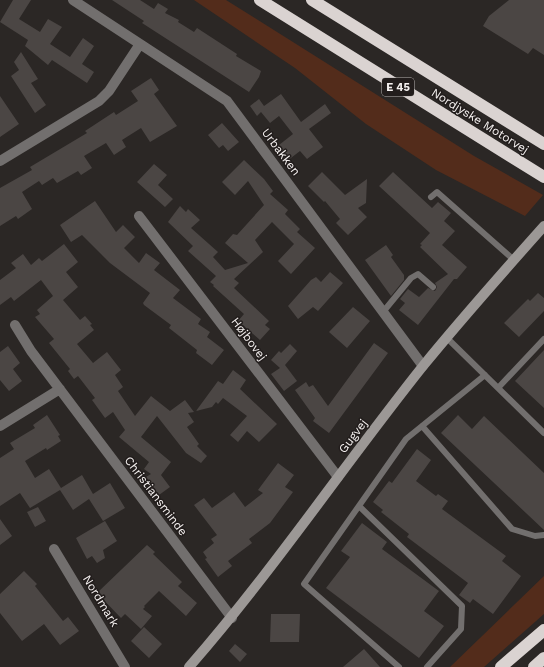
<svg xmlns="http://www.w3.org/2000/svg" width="544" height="667" font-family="'Work Sans',sans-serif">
	<rect width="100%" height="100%" fill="#2b2725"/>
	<path fill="#532c1b" d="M194 0H226L474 156 543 195 525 216 436 170 366 124 295 68Z
		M544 576V614L484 667H450Z"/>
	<path fill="#4b4644" d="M13 0H31L19 19 40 32 48 19 62 27 50 44 70 57 83 38 94 46 82 64 94 72 87 83 52 60 48 65 25 46 28 40 0 22Z
		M112 0H140L154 9 158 3 168 9 165 13 179 20 178 22 194 32 197 28 237 54 236 56 261 71 259 77 249 92 142 23 144 21Z
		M509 0H544V55L533 48 528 54 483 26 489 16Z
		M21 52 38 79 31 83 46 105 35 113 11 76 19 70 14 62Z
		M151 78 159 90 154 94 177 126 150 142 141 128 122 140 126 147 114 155 106 143 84 156 92 168 81 175 78 171 57 183 53 178 42 185 39 181 22 192 32 209 18 219 16 216 0 226V188L32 170 30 167 87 133 85 131 114 112 116 115 138 101 131 91Z
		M281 94 301 122 325 104 331 113 309 129 323 147 307 159 300 151 287 161 279 151 282 149 279 145 293 134 279 116 270 123 261 112 257 116 250 106 259 99 264 106Z
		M0 96 19 124 0 137Z
		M222 123 239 142 228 151 223 145 219 148 208 135Z
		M244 160 264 179 273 191 270 194 288 210 285 214 300 229 297 232 315 248 291 274 278 261 294 244 272 222 255 240 263 252 234 279 239 283 234 288 269 321 265 325 270 329 260 340 238 321 244 314 213 286 214 285 210 282 216 276 188 251 193 246 168 222 180 206 186 212 188 209 200 220 191 228 218 252 213 257 225 270 248 263 225 243 233 234 237 235 264 205 248 181 235 195 222 182Z
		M154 164 167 175 158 185 173 199 165 207 137 182Z
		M322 172 345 195 367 179 366 203 358 208 367 217 348 235 336 223 340 219 325 201 324 202 308 186Z
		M393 172 432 208 438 202 451 213 444 221 455 231 442 245 467 267 457 279H454L418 325 399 310 405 303 400 299 408 289 419 297 428 288 435 291 437 287 435 283 448 274 420 247 422 245 420 244 430 233 379 186Z
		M95 201 116 232 123 225 135 237 124 248 139 263 146 253 160 263 154 270 180 290 173 298 201 319 198 324 210 332 207 337 224 350 212 365 196 353 197 350 169 328 171 325 144 305 143 303 150 293 110 263 82 235 71 242 60 225Z
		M64 244 78 262 66 272 78 287 63 300 80 320 85 316 92 324 90 325 94 330 77 344 93 363 107 352 121 370 115 375 123 387 118 391 135 416 151 396 170 411 185 400 194 412 188 413 194 422 187 427 199 444 197 446 207 456 201 463 186 453 157 416 141 437 171 462 161 475 170 487 159 495 146 477 151 474 144 469 149 462 119 437 125 430 113 412 105 418 92 400 95 398 78 376 74 379 68 371 70 369 49 343 54 339 35 317 40 314 37 310 53 296 41 280 14 301 11 297 0 305V280L16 268 11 263 23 254 31 265 39 258 42 261Z
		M386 245 393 255 391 257 404 275V280L391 296 365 260Z
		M330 272 343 283 318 311 313 307 298 319 288 306 311 280 316 277 321 282Z
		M538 293 544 298V311L519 337 504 323 528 299 530 301Z
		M353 307 370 321 347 348 329 332Z
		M374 343 388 353 329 433 313 421 315 418 295 390 306 382 309 387 313 385 328 406Z
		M290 344 297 351 285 365 297 381 284 391 271 374 280 368 271 360 279 351 281 353Z
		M8 346 20 363 13 369 22 381 9 391 0 380V352Z
		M544 350V408L515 381Z
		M233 370 246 380 240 389 277 424 259 442 247 431 238 442 230 435 247 416 223 398 218 404 216 402 212 407 196 411 218 381 223 384Z
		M47 415 60 435 58 436 61 441 47 450 46 448 25 461 35 478 49 469 61 488 82 475 93 494 110 483 125 508 103 521 89 499 73 510 60 490 30 508 20 493 0 506V458L14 449 10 443 35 428 33 425Z
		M458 415 472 429 484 416 544 473V530L441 433Z
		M417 449 431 460 416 481 436 496 438 494 448 501 442 509 506 556 502 561 521 576 493 614 473 599 470 603 459 595 468 583 407 537 409 534 381 512 383 510 373 502 389 481 392 483Z
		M278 463 294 475 285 487 293 492 270 523 249 539 252 543 228 561 232 566 218 577 205 559 207 558 203 552 214 543 211 539 217 535 194 505 204 498 212 508 234 492 245 507 263 493 258 490Z
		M38 507 46 521 35 527 27 512Z
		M0 519 12 536 0 545Z
		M105 521 117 541 103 550 105 558 97 563 92 556 87 559 76 538Z
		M362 523 387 542 382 549 439 591 424 611 444 626 419 658 326 588 350 557 341 551Z
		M147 545 155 552 153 554 182 582 178 586 197 603 186 616 159 591 144 606 145 607 143 609 152 616 141 629 125 614 121 618 97 593Z
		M24 571 37 584 35 586 63 621 68 617 79 631 60 645 44 624 22 641 0 613V594Z
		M271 614H300L299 642H270Z
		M144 627 162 644 149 658 131 641Z
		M235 644 247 654 240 662 229 651Z
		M364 649 380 667H343Z"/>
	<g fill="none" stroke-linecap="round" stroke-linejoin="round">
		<path stroke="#726f6e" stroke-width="6" d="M431 197 437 192 514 260
			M383 312 411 278 418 274 433 287
			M447 338 544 433
			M498 388 544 339
			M422 426 512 529 535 536 544 535
			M359 506 462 606 461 629 427 667
			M399 667 304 584 406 439 485 375"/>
		<path stroke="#726f6e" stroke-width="10" d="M73 0 227 101 423 366
			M0 161 99 101 109 91 140 44
			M139 216 338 477
			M15 325 31 351 232 618
			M0 426 60 389
			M54 549 125 667"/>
		<path stroke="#9c9896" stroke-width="10" d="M189 667C273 571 344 465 423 366 462 318 503 272 544 226"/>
		<path stroke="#dad3d1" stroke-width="12" d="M260 0 544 177
			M312 0 544 144
			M501 667 544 630
			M534 667 544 658"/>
	</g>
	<g text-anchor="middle" stroke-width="3" stroke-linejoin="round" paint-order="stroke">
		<rect fill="#221d1c" stroke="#b6b2b1" stroke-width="1" x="382" y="78" width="32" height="18" rx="3"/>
		<g font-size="11" font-weight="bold" fill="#f6f2f1">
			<text x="398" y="91">E 45</text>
		</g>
		<g font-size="12" fill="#f6f2f1" stroke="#221d1c">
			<text transform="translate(480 121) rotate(32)" y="4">Nordjyske Motorvej</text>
			<text transform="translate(281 152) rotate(53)" y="4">Urbakken</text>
			<text transform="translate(249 339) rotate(53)" y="4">Højbovej</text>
			<text transform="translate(353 436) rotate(-53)" y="4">Gugvej</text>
			<text transform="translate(156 496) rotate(53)" y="4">Christiansminde</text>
			<text transform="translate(101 601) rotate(59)" y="4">Nordmark</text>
		</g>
	</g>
</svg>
